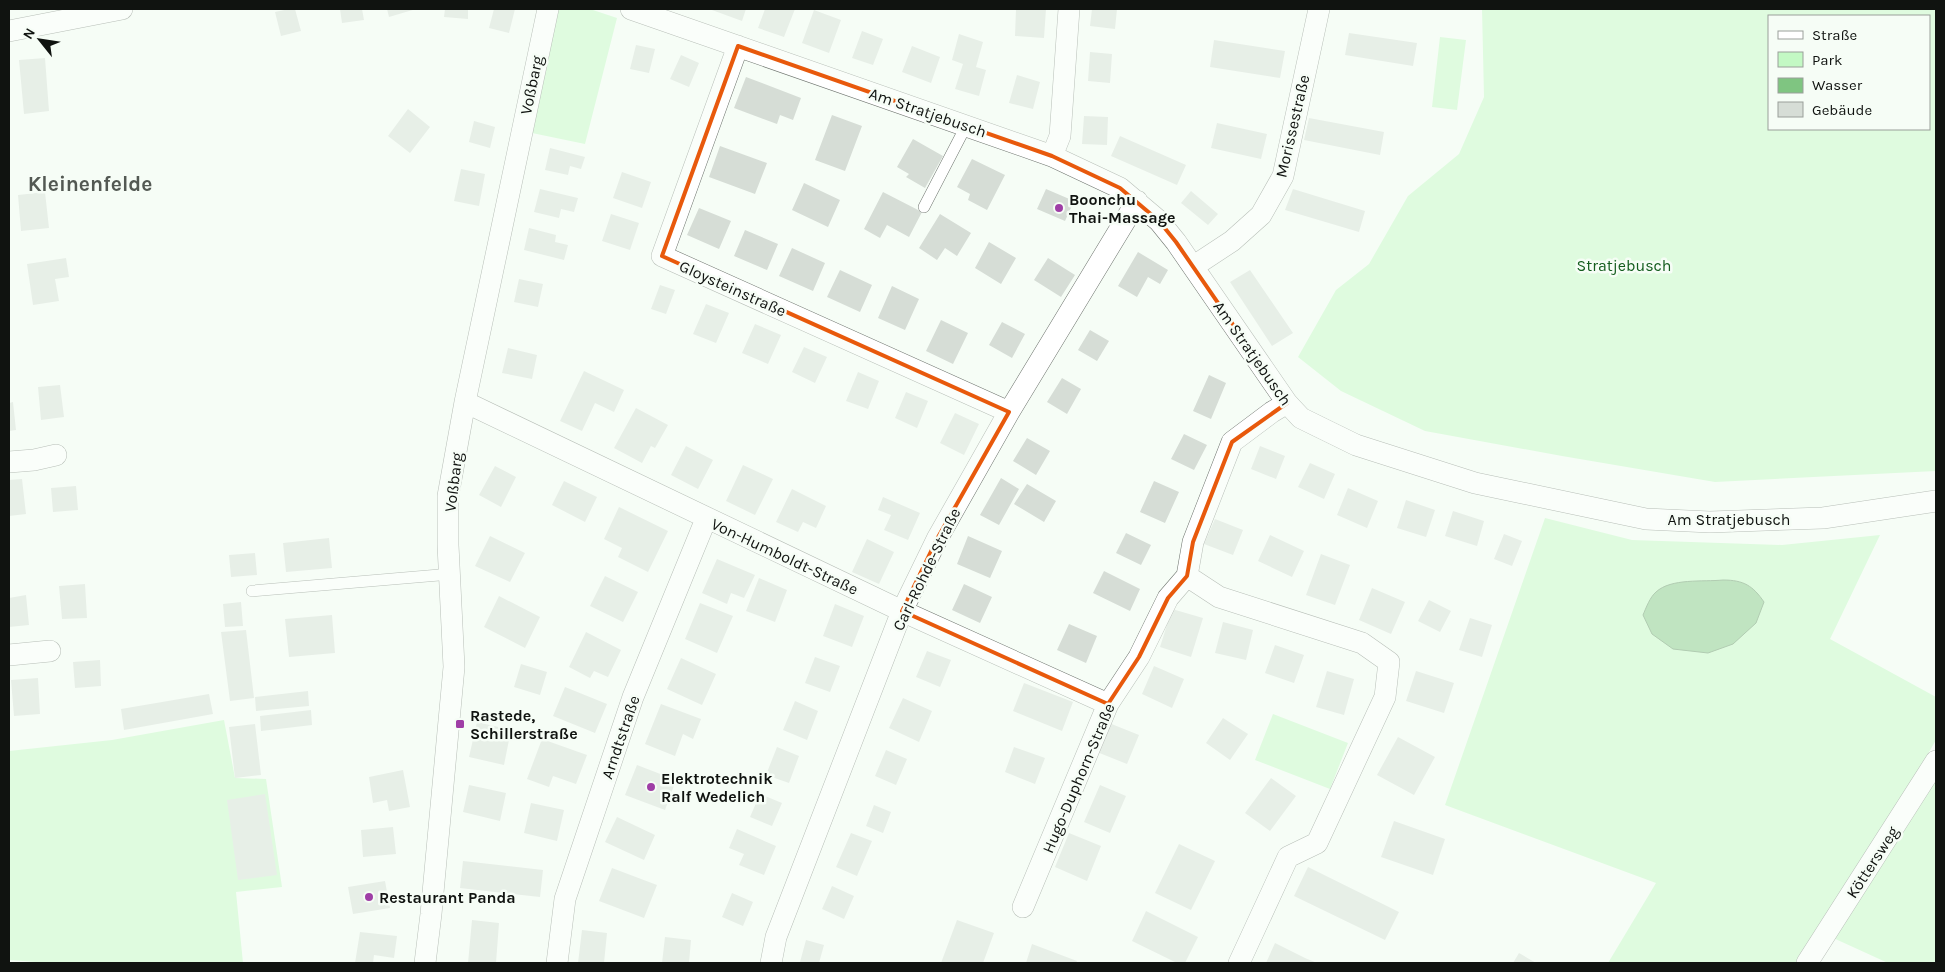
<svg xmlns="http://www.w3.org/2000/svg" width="1945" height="972" font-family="Karla,sans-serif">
	<rect width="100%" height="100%" fill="#f6fdf6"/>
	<path fill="#c3f9c4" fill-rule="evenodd" d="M558 9H590L617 18 585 144 532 133Z
		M1482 9H1936V471L1715 482 1562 456 1425 431 1341 391 1298 357 1336 290 1369 264 1408 196 1459 154 1484 97ZM1929 16V129H1769V16Z
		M1440 37 1466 40 1457 110 1432 107Z
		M1545 518 1632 540 1782 545 1880 535 1830 639 1936 697V740L1807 963H1608L1656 883 1445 805Z
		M1273 714 1348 743 1330 789 1255 760Z
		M224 720 235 778 266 779 282 887 236 892 243 963H48L10 960 9 751 112 740Z
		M1936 761V963H1888L1831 937Z"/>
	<path fill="#7fc581" stroke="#5e905f" d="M1723 580C1744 580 1753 586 1764 602L1756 623 1733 644 1708 653 1673 649 1652 634 1643 615C1646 608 1650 597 1656 592 1671 578 1703 582 1723 580Z"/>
	<path fill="#d6ddd6" d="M289 9H295L301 31 281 36 275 12Z
		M340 9H362L364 20 342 23Z
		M387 9H416L389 17Z
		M445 9H468V19L444 17Z
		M494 9H515L509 33 489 28Z
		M712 9H746L742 21 712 10Z
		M765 9H795L784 37 758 28Z
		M1016 9H1046L1044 38 1015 36Z
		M1092 9H1117L1115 29 1090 26Z
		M814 10 841 20 829 53 802 43Z
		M862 31 883 39 873 65 852 58Z
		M1349 33 1417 43 1413 66 1345 55Z
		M959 34 983 42 976 67 986 70 979 96 955 89 963 64 952 60Z
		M1214 40 1285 51 1280 78 1210 67Z
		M636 45 655 49 649 73 630 69Z
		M912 46 940 57 931 83 902 72Z
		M1090 52 1112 54 1110 83 1088 81Z
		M681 55 699 63 689 87 670 79Z
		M45 58 49 111 24 114 19 60Z
		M1017 75 1040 82 1033 109 1009 103Z
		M746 77 801 98 793 120 780 115 777 124 734 108Z
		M408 109 430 127 410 153 388 136Z
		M832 115 862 126 845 171 815 160Z
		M1084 116 1108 117 1107 145 1082 144Z
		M1309 118 1384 132 1380 155 1304 140Z
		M474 121 495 127 490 148 469 142Z
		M1217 123 1267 134 1261 159 1211 148Z
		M1120 136 1186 165 1177 185 1111 156Z
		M913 139 943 156 925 188 906 177 909 174 897 167Z
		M720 146 767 163 755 194 709 177Z
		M550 148 585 157 581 169 570 166 568 175 545 170Z
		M972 159 1005 175 987 210 968 200 970 194 957 187Z
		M461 169 485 174 479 206 454 201Z
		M622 172 651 182 642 208 613 198Z
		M804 183 840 200 828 227 792 210Z
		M540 189 578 198 574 212 561 209 559 218 534 212Z
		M1046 189 1074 201 1065 221 1037 209Z
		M1293 189 1365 211 1359 232 1285 210Z
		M1191 191 1218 214 1208 225 1181 203Z
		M45 192 49 228 21 231 18 195Z
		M883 192 922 212 909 237 887 225 880 238 864 229Z
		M699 208 731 221 719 249 687 235Z
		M611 214 639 223 630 250 602 241Z
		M940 214 971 233 957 256 945 248 937 260 919 248Z
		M529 228 556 235 555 242 568 245 564 260 524 250Z
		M745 230 778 244 767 270 734 256Z
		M989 242 1016 258 1001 284 975 268Z
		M792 248 825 263 813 291 779 276Z
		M1138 252 1168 270 1160 284 1148 277 1137 297 1118 286Z
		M66 258 69 277 55 279 59 301 33 305 27 264Z
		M1048 258 1075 275 1061 297 1034 280Z
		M840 270 872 285 860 312 827 297Z
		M1250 270 1293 333 1272 346 1230 282Z
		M519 279 543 284 538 307 514 302Z
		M660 285 675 290 666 314 651 309Z
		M892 286 919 299 905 330 878 318Z
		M706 304 729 313 716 343 693 334Z
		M941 320 968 333 953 364 926 351Z
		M1002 322 1025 334 1012 358 989 345Z
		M755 324 781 335 768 364 742 353Z
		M1090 330 1109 341 1097 361 1078 350Z
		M804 347 827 357 815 383 792 372Z
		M508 348 537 355 532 379 502 373Z
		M584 371 624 390 614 412 595 403 582 431 560 421Z
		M858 372 879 381 868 409 846 401Z
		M1209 375 1226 383 1211 419 1193 411Z
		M1062 378 1081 389 1067 414 1047 402Z
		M60 385 64 417 41 420 38 387Z
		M906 392 928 401 917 428 895 418Z
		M13 402 16 430 9 431V403Z
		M636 408 668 425 655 448 651 446 642 463 614 448Z
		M955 413 979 424 964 455 940 443Z
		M1184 434 1207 445 1194 470 1171 459Z
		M1027 438 1050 451 1036 475 1013 461Z
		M686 446 713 460 698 489 671 475Z
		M1260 446 1285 456 1276 479 1251 469Z
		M1310 463 1335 474 1324 499 1298 487Z
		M743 465 773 479 755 515 726 501Z
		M495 466 516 477 501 507 479 495Z
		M1001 478 1019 489 999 525 980 515Z
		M22 479 26 514 9 516V480Z
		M564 481 597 497 585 522 552 505Z
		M1154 481 1179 492 1165 523 1140 512Z
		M1027 484 1056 501 1044 522 1014 504Z
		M76 486 78 510 53 512 51 488Z
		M1348 488 1378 501 1367 528 1337 515Z
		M792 489 826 506 816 528 803 522 798 532 776 522Z
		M883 497 920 513 908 540 884 530 891 515 878 510Z
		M1406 500 1435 510 1426 537 1397 528Z
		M619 507 668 531 648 572 618 557 622 548 604 539Z
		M1453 511 1484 521 1477 546 1445 536Z
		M1215 519 1243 530 1233 555 1204 544Z
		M1126 533 1151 545 1141 565 1116 553Z
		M1504 534 1522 541 1512 566 1494 559Z
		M1270 535 1304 551 1292 577 1258 561Z
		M490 536 525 553 510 582 475 566Z
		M968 536 1002 551 990 578 957 564Z
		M329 538 332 568 286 572 283 543Z
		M867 539 894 552 879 584 852 572Z
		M255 553 257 575 231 577 229 555Z
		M1321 554 1350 565 1335 605 1306 595Z
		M717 559 755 575 744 598 731 593 727 604 702 593Z
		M1104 571 1140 589 1130 611 1093 593Z
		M605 576 638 592 623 622 590 606Z
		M759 578 787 590 775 622 746 611Z
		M85 584 87 618 62 619 59 586Z
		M964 584 992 597 980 623 952 610Z
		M1372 588 1405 602 1391 634 1359 620Z
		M26 595 29 625 9 627V598Z
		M499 596 540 617 525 648 484 627Z
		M1429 600 1451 611 1440 632 1418 621Z
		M241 602 243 626 225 627 223 604Z
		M700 603 733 616 717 653 685 639Z
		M835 604 864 616 852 647 823 636Z
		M1172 609 1203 618 1191 657 1160 647Z
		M332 615 335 653 289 657 285 619Z
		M1470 618 1492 625 1482 657 1459 650Z
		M1223 622 1253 630 1246 660 1215 653Z
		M1069 624 1097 636 1086 663 1057 650Z
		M246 630 254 698 230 701 221 632Z
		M586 632 621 650 608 677 594 671 590 678 569 667Z
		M1275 645 1304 655 1294 683 1265 673Z
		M927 651 951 660 940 687 916 677Z
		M815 657 840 666 830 692 805 683Z
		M681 658 716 674 702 705 667 689Z
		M100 660 101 686 75 688 73 662Z
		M521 664 547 672 540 695 514 687Z
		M1154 666 1184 679 1172 708 1142 694Z
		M1327 671 1354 679 1344 715 1316 707Z
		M1416 671 1454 683 1444 713 1406 701Z
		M38 678 40 714 14 716 11 680Z
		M1024 683 1073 702 1062 731 1013 711Z
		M565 687 607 704 595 733 553 716Z
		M308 691 309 706 256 711 255 697Z
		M209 694 213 714 124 730 121 709Z
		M903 698 932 711 919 742 889 728Z
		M795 701 818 711 807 740 783 730Z
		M661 704 701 719 693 739 683 734 675 756 645 744Z
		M311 710 312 725 261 731 260 716Z
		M1223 718 1248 734 1230 760 1206 743Z
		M477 722 511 730 504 765 469 757Z
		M1109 723 1139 735 1127 764 1097 752Z
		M255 724 261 775 235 778 229 727Z
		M1398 737 1435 757 1414 795 1377 775Z
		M542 739 587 755 576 784 553 776 549 787 527 779Z
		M777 747 799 756 789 783 766 775Z
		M1014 747 1045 758 1035 784 1005 772Z
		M886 750 907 759 896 785 875 776Z
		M637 765 676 780 665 810 625 795Z
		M403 770 410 807 389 811 387 800 373 803 369 777Z
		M1271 778 1296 796 1270 831 1245 813Z
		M469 785 506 793 500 821 463 812Z
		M1100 785 1126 796 1110 833 1084 822Z
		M265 794 277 875 238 880 227 800Z
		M760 794 782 803 772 826 750 817Z
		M531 803 564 810 557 841 524 833Z
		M874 805 891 812 883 833 866 826Z
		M617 817 655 835 644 860 605 842Z
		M1394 821 1445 839 1433 875 1381 857Z
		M393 827 396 854 363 857 361 830Z
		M737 829 776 846 764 875 739 865 744 854 729 848Z
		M851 833 872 841 857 876 836 867Z
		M1069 833 1101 846 1087 881 1055 867Z
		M1179 844 1215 861 1191 910 1155 893Z
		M463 861 543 870 540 897 460 888Z
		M1308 867 1399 912 1385 940 1294 896Z
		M612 868 657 885 644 918 599 901Z
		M385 881 390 908 353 914 348 887Z
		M832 886 854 896 844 919 822 909Z
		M732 893 753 902 743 926 722 917Z
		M1146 911 1198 937 1185 963H1177L1132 941Z
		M472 920 499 923 496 963H468Z
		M957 920 994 933 983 963H941Z
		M582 930 607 933 604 963H578Z
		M360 932 397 936 394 958 374 955 373 963H355Z
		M665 937 691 940 689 963H662Z
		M806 940 824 945 819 963 800 962Z
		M1275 943 1305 958 1317 963H1266Z
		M1032 944 1077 961 1076 963H1026Z
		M1519 953 1536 963H1513Z"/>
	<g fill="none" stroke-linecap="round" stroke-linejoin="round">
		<defs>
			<path id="service" d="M924 207 966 126
				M252 591 451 574"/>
			<path id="minor" d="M631 9 1052 156 1120 188 1159 221 1176 242 1287 403 1301 418 1356 445 1475 483 1646 519 1710 522 1823 518 1936 501
				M9 31 122 9
				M738 46 662 256 1009 412
				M1052 156 1060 136 1069 9
				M1194 266 1232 241 1261 215 1283 176 1319 9
				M465 402 902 611 1108 704
				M9 462 34 460 56 455
				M9 655 50 651
				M1023 907 1108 704 1139 657 1168 598 1187 576
				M425 963 431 914 454 667 448 545V496L465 402 548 9
				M557 963 565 899 633 697 706 519
				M771 963 776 937 902 611 937 539 1009 412 1137 201
				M1239 963 1288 857 1317 843 1385 697 1389 662 1362 643 1219 597 1187 576 1193 542 1232 442 1272 412 1287 403
				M1807 963 1936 761"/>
		</defs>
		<use href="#service" stroke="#6e746e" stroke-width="12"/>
		<use href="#minor" stroke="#6e746e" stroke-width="22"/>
		<use href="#service" stroke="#fff" stroke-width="11"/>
		<use href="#minor" stroke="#fff" stroke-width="21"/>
	</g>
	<path d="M0 0H1945V972H0ZM738 46 1052 156 1120 188 1159 221 1176 242 1287 403 1232 442 1193 542 1187 576 1168 598 1139 657 1108 704 902 611 937 539 1009 412 662 256Z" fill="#f6fdf6" fill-opacity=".55" fill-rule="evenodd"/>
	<path fill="none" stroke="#e8590c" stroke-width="4" stroke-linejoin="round" d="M738 46 1052 156 1120 188 1159 221 1176 242 1287 403 1232 442 1193 542 1187 576 1168 598 1139 657 1108 704 902 611 937 539 1009 412 662 256Z"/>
	<g fill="#9f3ea6" stroke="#f6fdf6" stroke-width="2">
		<circle cx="1059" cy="208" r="5"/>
		<rect x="455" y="719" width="10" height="10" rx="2.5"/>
		<circle cx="651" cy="787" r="5"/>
		<circle cx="369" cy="897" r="5"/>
	</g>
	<g text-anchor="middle" stroke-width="5" stroke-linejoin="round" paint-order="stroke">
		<g font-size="16" fill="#101310" stroke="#f6fdf6">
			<text transform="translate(531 85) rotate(-78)" y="6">Voßbarg</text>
			<text transform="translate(928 112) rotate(19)" y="6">Am Stratjebusch</text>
			<text transform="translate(1292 126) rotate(-77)" y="6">Morissestraße</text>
			<text transform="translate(733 288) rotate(24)" y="6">Gloysteinstraße</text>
			<text transform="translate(1253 353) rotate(55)" y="6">Am Stratjebusch</text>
			<text transform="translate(453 482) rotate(-83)" y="6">Voßbarg</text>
			<text x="1729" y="525">Am Stratjebusch</text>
			<text transform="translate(785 556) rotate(25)" y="6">Von-Humboldt-Straße</text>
			<text transform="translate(926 569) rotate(-64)" y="6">Carl-Rohde-Straße</text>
			<text transform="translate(620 737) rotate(-71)" y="6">Arndtstraße</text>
			<text transform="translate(1078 778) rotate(-67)" y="6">Hugo-Duphorn-Straße</text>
			<text transform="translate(1872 862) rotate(-57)" y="6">Köttersweg</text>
		</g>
		<g font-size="16" font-weight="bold" fill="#101310" stroke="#f6fdf6" text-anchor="start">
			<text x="1069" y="205">Boonchu<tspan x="1069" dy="18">Thai-Massage</tspan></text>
			<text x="470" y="721">Rastede,<tspan x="470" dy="18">Schillerstraße</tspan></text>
			<text x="661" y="784">Elektrotechnik<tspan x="661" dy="18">Ralf Wedelich</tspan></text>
			<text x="379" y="903">Restaurant Panda</text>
		</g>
		<g font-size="16" fill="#145d1e" stroke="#f6fdf6">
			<text x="1624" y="271">Stratjebusch</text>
		</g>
		<g font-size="21" font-weight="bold" fill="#535953" stroke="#f6fdf6">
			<text x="90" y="191">Kleinenfelde</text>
		</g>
	</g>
	<rect width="1945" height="972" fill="none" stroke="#101310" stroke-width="20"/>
	<rect x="1768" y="15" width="162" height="115" fill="#f6fdf6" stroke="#9a9f9a"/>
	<rect x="1778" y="31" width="25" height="8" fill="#ffffff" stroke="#9a9f9a"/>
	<text x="1812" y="40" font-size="15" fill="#101310">Straße</text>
	<rect x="1778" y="52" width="25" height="15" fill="#c3f9c4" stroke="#9a9f9a"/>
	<text x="1812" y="65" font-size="15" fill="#101310">Park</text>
	<rect x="1778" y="78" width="25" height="15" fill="#7fc581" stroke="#9a9f9a"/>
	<text x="1812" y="90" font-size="15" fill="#101310">Wasser</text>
	<rect x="1778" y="102" width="25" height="15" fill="#d6ddd6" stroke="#9a9f9a"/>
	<text x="1812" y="115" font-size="15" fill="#101310">Gebäude</text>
	<g transform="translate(40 40) rotate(300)" stroke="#f6fdf6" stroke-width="4" paint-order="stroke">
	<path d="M0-4L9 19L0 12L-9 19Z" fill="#101310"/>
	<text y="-8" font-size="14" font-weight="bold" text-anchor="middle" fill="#101310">N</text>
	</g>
</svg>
